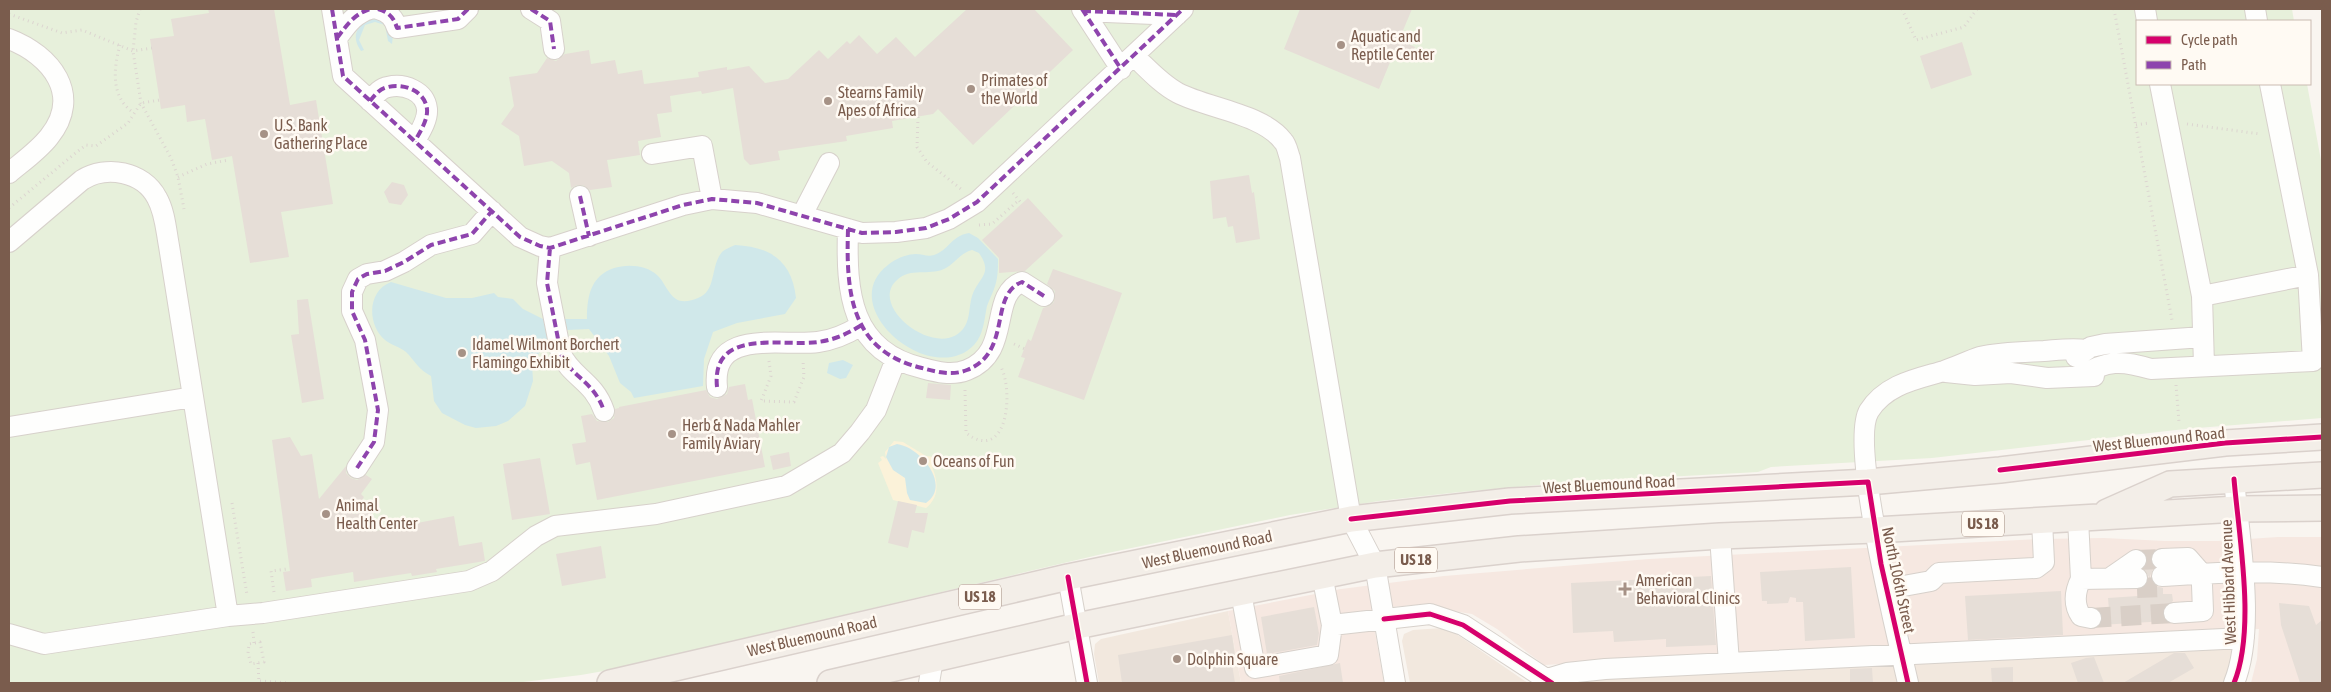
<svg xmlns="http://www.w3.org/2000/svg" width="2331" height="692" font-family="'Asap Condensed',sans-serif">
	<rect width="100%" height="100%" fill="#f9f5f0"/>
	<path fill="#f2e8de" d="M1228 611 1241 683H1099L1094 654 1095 644 1101 639Z
		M1442 628 1452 631 1528 683H1410L1402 641 1404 634 1413 630Z
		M2232 645 2231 658 2224 683H1577L1582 679Z"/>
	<path fill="#f6e8e1" d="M2278 537H2322V683H2251L2257 659 2259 629 1918 644 1544 665 1497 629 1472 614 1414 605 1371 609 1384 683H1241L1228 611 1341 589 1444 576 1649 559 2039 539 2104 538 2165 541H2218Z"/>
	<path fill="#e7f0db" d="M9 9H2292L2294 21H2137V84H2307L2322 166V418L2185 429 1932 458 1771 467 1758 472 1573 482 1460 492 1379 501 1290 515 1098 555 615 669 581 675 515 683H9Z"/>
	<path fill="#fbf2d9" d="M894 441 903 442 926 456 934 457 936 463 932 467C938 481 940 497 926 508L893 500 878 463 882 460 880 457 883 456 886 459 885 452Z"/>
	<path fill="#d0e8ea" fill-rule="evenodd" d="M375 19 384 21 393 35 392 44 388 41 385 25 375 22 365 25 359 40 364 50 361 51C350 36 357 22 375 19Z
		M969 233 978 238 998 259C998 269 998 279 994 289 992 295 989 300 987 306 984 320 984 334 974 345 932 389 833 307 888 265 895 259 906 254 916 254 922 254 928 257 934 255 949 250 951 236 969 233ZM972 250 979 253C994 275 978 277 972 296 969 306 970 318 965 326 942 364 866 307 897 280 911 267 928 276 944 269 955 264 960 253 972 250Z
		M735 245C771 247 792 261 796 298L785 314 737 323 713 332 704 359 703 386 634 398 631 392 620 383 609 356 589 329 567 330 548 339 532 364 533 381 525 406 508 421 496 426 476 428 465 425 442 413 434 401 431 376C419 370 415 361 406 352 400 347 391 345 385 340 367 325 367 291 391 282L446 298H472L494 293 498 297 513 299 523 309 543 319H587C587 305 588 287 600 276 614 263 643 262 657 275 664 281 668 294 676 299 682 303 691 301 698 298 717 291 710 266 722 252 725 249 731 247 735 245Z
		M843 360 853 365 846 378 840 379 827 373 829 363Z
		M897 444C920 447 952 485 926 503L910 500 907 493 905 478 893 470 886 457 889 447Z"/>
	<path fill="#e6ded7" d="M208 9H274L290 105 316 100 333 204 281 212 289 257 250 263 232 156 212 160 205 119 187 122 185 105 161 109 150 39 174 36 171 19 209 13Z
		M967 9H1034L1073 50 973 145 938 109 933 114 892 121 893 128 846 136 847 141 778 151 780 160 750 165 744 159 733 88 702 94 701 91 670 96 672 112 657 114 661 137 638 141 640 155 607 160 612 187 590 190 583 185H577L571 188 569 173 552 161 524 166 519 136 501 124 514 106 509 77 537 73 547 58 556 61 565 54 589 50 591 64 615 60 618 74 642 70 644 84 699 77 698 72 727 67V70L749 66 765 83 788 79 819 50 828 59 847 41 850 44 859 35 877 54 896 37 915 57Z
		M1300 9H1412L1399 40 1415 47 1409 62 1393 55 1379 89 1284 49Z
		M1962 42 1972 75 1931 89 1920 56Z
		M1249 175 1252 193 1254 192 1260 239 1236 243 1233 226 1228 227 1226 217 1213 219 1210 181Z
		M392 182 404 185 408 195 401 205 389 203 384 192Z
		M1028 198 1063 236 1025 271 999 273V258L982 240Z
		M1053 269 1122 293 1084 400 1018 377 1025 358 1021 357 1028 339 1031 341 1043 308 1050 306 1054 302 1055 291 1047 284Z
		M308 299 324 399 302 403 291 335 299 334 297 300Z
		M928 383 951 385 950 400 926 398Z
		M745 384 748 400 752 399 765 467 597 500 590 462 576 465 572 444 586 442 581 416 592 414 597 421 608 422 614 418 615 409 619 408V407L706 390 710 397 717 399 727 394 729 387Z
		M290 437 301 456 312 454 319 499 346 466V473L351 478 357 480 366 475 372 479 361 494 364 497 353 514 371 511 375 531 454 516 459 546 482 542 485 561 436 569 437 572 412 576 411 573 354 582 353 572 311 579 312 587 286 591 283 572 290 571 272 440Z
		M789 452 791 466 773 470 770 456Z
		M540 458 550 514 512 520 503 464Z
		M898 501 917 505 915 513H928L924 533 912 530 908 548 888 543Z
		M601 546 606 578 562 586 556 554Z
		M2146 553H2152L2150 560 2154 567 2150 576 2152 582 2156 586 2163 588V594H2172L2173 601 2163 608 2162 614 2166 621 2100 625 2103 620 2100 610H2109L2108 598 2138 596 2137 590 2147 584 2149 577 2144 569 2148 560Z
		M1851 567 1855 638 1805 641 1803 602H1796V598L1790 597 1788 603 1767 604V601H1762L1760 572Z
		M1711 576 1716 645 1666 647V639L1614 642 1613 631 1573 633 1571 583Z
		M2061 591 2063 635 1968 640 1965 596Z
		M2279 603 2309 606 2316 625 2322 620V683H2300L2281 625Z
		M1314 607 1319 633 1317 645 1267 654 1261 617Z
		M1232 635 1236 663 1232 664 1235 683H1122L1118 655Z
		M2174 653H2185L2194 668 2168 683H2123Z
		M2094 657 2104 683H2078L2071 663 2086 658Z
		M1340 663 1343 683H1280L1279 676Z
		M2013 667V683H1992L1991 668Z
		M1872 668 1873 683H1850V669Z"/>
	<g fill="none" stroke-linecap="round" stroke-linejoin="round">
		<path stroke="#d9cfc7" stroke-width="20" stroke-dasharray="20 10" stroke-linecap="butt" d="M2136 560 2162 559
			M2137 588 2163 587
			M2091 618 2174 613"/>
		<defs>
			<path id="minor" d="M332 9 343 76 520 237 540 246 550 248 683 205 712 199 757 203 862 233 896 232 926 228 949 219 977 202 1183 9
				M378 9C389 12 394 18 397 28L458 19 468 9
				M531 9 550 21 554 49
				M1082 9 1121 69
				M2145 9 2147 21
				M2255 9 2257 21
				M1083 11 1177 15
				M337 38C347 25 354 14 370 9
				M9 39C51 55 83 95 49 137 38 151 22 162 9 173
				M1134 56C1148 69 1161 84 1178 93 1207 108 1263 114 1283 141 1287 145 1288 153 1290 158L1351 519 1375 565 1395 683
				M2160 84 2202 296 2204 366
				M370 101C375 95 380 88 388 87 404 83 425 91 427 109 428 120 420 132 415 141
				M652 154 702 146 712 199
				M580 196 589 236
				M802 215 829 163
				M848 229C846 292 850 351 922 368 937 372 952 376 967 370 1013 352 988 295 1022 282L1044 296
				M9 242 82 180C106 165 143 171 157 198 165 212 166 230 169 246L228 616
				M550 248 547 283 561 354C571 377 594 381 604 411
				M2202 296 2308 275
				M2076 357 2091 347 2105 344 2203 337
				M1946 372 1975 375 2011 373 2047 378 2094 376
				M2081 376C2107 360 2121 360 2151 369L2313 361 2308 275 2270 84
				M717 387C711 327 782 347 818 342 834 340 847 334 860 326
				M9 427 193 397
				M357 468 374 442 378 410 365 340 352 311V292L358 279 367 274 385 271 404 262 431 245 472 234 492 211
				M2234 479C2239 538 2256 629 2234 683
				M2078 519 2081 579 2137 578
				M1720 536 1729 663
				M2162 559 2188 558 2202 574V582
				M1322 575 1332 625 1430 614 1463 625 1552 683
				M2162 576C2216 573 2269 569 2322 577
				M1068 577 1087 683
				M2110 578 2136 560
				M2081 579C2075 591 2073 604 2081 616L2091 618
				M1887 589 1931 581 1939 573 2036 568 2044 562 2042 521
				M1241 593 1255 668 1328 655 1332 625
				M2174 613 2203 611 2202 585
				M9 634 44 644 228 616 263 613 469 581 492 571 536 536 555 526 656 514 786 486 842 453 860 432 876 410 896 359
				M1547 679 1567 673 1605 669 2244 638
				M929 683 933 659
				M1908 683C1898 638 1849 444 1869 411 1886 384 1917 379 1944 371 1956 367 1968 361 1980 357 2001 352 2023 352 2044 351 2058 350 2072 348 2086 350"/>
			<path id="major" d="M2107 512 2170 484 2322 475
				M610 683 1068 577 1351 519 1510 501 1868 482 2000 470 2225 443 2322 437
				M830 683 1077 626 1375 565 1519 549 1720 536 1875 530 2237 509 2322 508"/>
		</defs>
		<use href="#minor" stroke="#d7d1cb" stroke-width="22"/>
		<use href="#major" stroke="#dad1cc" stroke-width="28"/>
		<path stroke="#dcd5d0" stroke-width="3" stroke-dasharray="1 4" stroke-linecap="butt" d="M140 9 136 22 133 51 141 103 171 158 178 177 184 209
			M1902 9 1916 40 1964 27 1977 9
			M2114 9 2172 320
			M9 14 62 33 82 30 133 51 152 48
			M120 45C113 70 111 98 134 113
			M918 117 917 147 927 162 961 189
			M2187 124 2260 134
			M2136 125 2149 123
			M178 177 207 164 229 160
			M1013 193 1022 204
			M9 208 78 151 86 145 96 146 128 123 141 103 160 100
			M979 225 992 224 1019 200
			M1014 344 1025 349
			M769 361 771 376 761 401 794 402 804 377 803 361
			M2176 385 2179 422
			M965 390 966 433C1007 464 1014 393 1001 367
			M232 503 247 595
			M274 592 271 571 287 569
			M253 632 254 643
			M260 642 264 662 251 664 248 653 249 644Z
			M258 663 259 683
			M260 681 290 683"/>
		<use href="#minor" stroke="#fefefd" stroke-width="20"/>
		<use href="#major" stroke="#f3eee8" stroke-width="25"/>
		<path stroke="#8e44ad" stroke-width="4" stroke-dasharray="8 4" stroke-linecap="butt" d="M332 9 343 76 520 237 540 246 550 248 683 205 712 199 757 203 862 233 896 232 926 228 949 219 977 202 1183 9
			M378 9C389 12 394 18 397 28L458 19 468 9
			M531 9 550 21 554 49
			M1082 9 1121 69
			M1083 11 1177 15
			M337 38C347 25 354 14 370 9
			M370 101C375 95 380 88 388 87 404 83 425 91 427 109 428 120 420 132 415 141
			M580 196 589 236
			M848 229C846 292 850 351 922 368 937 372 952 376 967 370 1013 352 988 295 1022 282L1044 296
			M550 248 547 283 561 354C571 377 594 381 604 411
			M717 387C711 327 782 347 818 342 834 340 847 334 860 326
			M357 468 374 442 378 410 365 340 352 311V292L358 279 367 274 385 271 404 262 431 245 472 234 492 211"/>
		<defs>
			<path id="cycleway" d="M2000 470 2225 443 2322 437
				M2234 479C2239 538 2256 629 2234 683
				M1351 519 1510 501 1868 482 1881 564 1908 683
				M1068 577 1087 683
				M1384 619 1430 614 1463 625 1552 683"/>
		</defs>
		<use href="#cycleway" stroke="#fffaf3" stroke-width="8"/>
		<use href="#cycleway" stroke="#d6006c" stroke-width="5"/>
	</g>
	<g fill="#a69286" stroke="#fffaf3" stroke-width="2">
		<circle cx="1341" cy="45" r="5"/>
		<circle cx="971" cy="89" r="5"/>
		<circle cx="828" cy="101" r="5"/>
		<circle cx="264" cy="134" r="5"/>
		<circle cx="462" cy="353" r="5"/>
		<circle cx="672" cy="434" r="5"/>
		<circle cx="923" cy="461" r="5"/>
		<circle cx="326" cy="514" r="5"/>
		<path d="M1622.5 581.5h5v5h5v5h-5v5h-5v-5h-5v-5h5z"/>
		<circle cx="1177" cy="659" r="5"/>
	</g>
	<g text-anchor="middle" stroke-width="5" stroke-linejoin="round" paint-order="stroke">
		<g fill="#fffaf3" stroke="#a28b7f" stroke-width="1">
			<rect x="1962" y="511.5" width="42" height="25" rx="4"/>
			<rect x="1395" y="547.5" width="42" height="25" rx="4"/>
			<rect x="959" y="584.5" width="42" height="25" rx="4"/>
		</g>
		<g font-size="15" font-weight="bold" fill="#7a5c4d">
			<text x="1983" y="529">US 18</text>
			<text x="1416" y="565">US 18</text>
			<text x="980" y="602">US 18</text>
		</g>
		<g font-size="16" fill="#7a5c4d" stroke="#fffaf3" text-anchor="start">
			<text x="1351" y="42">Aquatic and<tspan x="1351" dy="18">Reptile Center</tspan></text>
			<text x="981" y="86">Primates of<tspan x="981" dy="18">the World</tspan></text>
			<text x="838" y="98">Stearns Family<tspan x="838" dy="18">Apes of Africa</tspan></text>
			<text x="274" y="131">U.S. Bank<tspan x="274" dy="18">Gathering Place</tspan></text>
			<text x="472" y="350">Idamel Wilmont Borchert<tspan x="472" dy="18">Flamingo Exhibit</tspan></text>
			<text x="682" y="431">Herb &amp; Nada Mahler<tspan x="682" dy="18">Family Aviary</tspan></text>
			<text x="933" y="467">Oceans of Fun</text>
			<text x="336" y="511">Animal<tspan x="336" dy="18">Health Center</tspan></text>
			<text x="1636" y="586">American<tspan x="1636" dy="18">Behavioral Clinics</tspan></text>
			<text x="1187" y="665">Dolphin Square</text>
		</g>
		<g font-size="16" fill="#7a5c4d" stroke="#fffaf3">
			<text transform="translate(2159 439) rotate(-6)" y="6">West Bluemound Road</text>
			<text transform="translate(1609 484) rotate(-3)" y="6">West Bluemound Road</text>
			<text transform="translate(1207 549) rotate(-12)" y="6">West Bluemound Road</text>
			<text transform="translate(1899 580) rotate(78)" y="6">North 106th Street</text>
			<text transform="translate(2228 582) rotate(-92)" y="6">West Hibbard Avenue</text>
			<text transform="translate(812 636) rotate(-13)" y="6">West Bluemound Road</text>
		</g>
	</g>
	<rect width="2331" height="692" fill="none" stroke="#7a5c4d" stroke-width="20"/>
	<rect x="2136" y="20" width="175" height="65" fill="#fffaf3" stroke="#cabbb1"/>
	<rect x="2146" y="36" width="25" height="8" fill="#d6006c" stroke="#cabbb1"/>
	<text x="2181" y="45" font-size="15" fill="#7a5c4d">Cycle path</text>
	<rect x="2146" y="61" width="25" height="8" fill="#8e44ad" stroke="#cabbb1"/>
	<text x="2181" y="70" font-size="15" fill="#7a5c4d">Path</text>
</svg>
